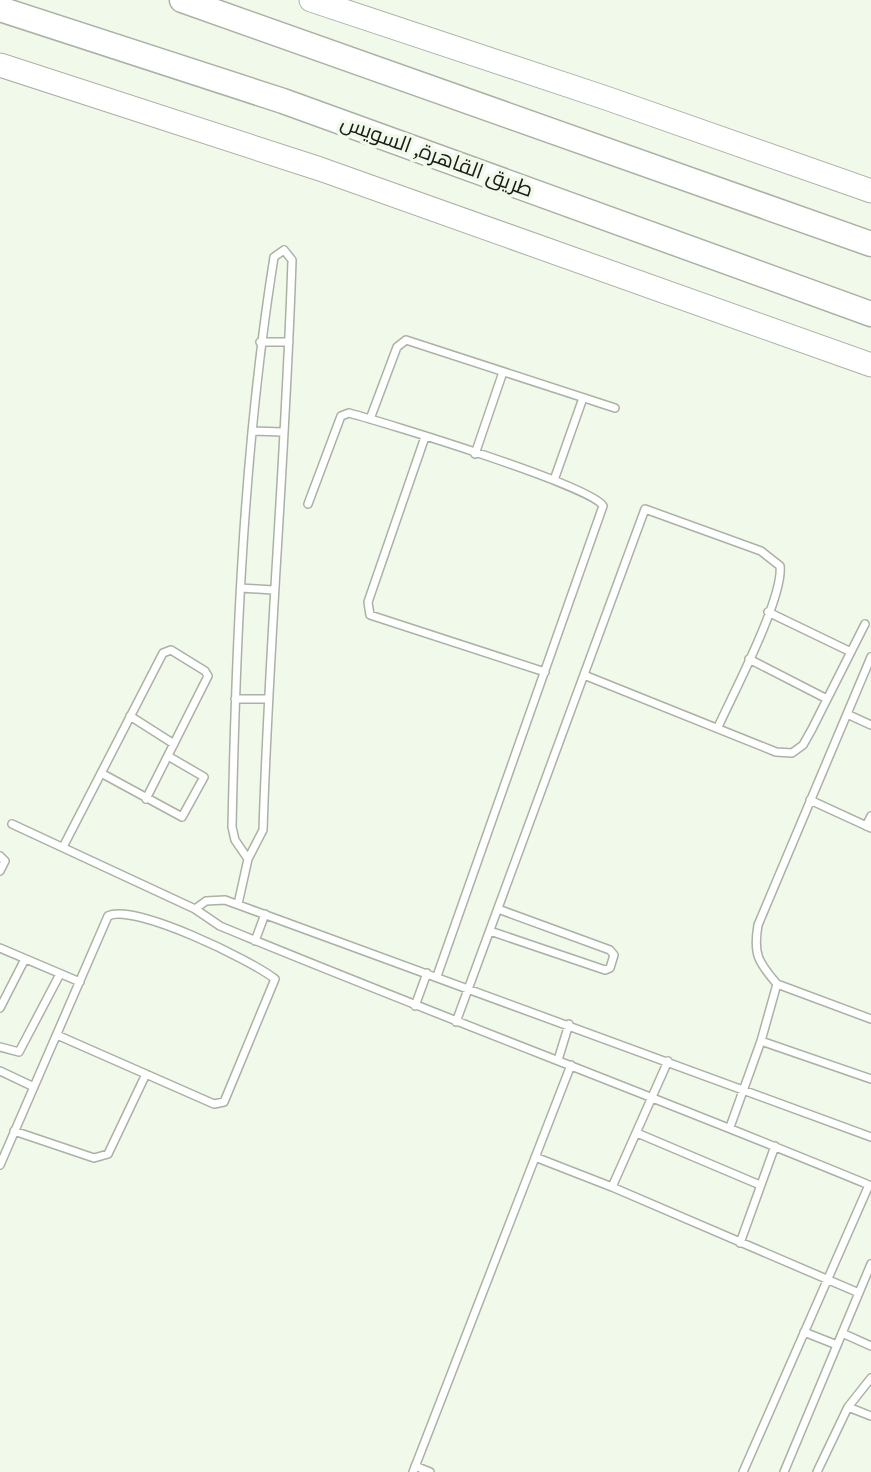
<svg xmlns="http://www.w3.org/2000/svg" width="871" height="1472" font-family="'PT Serif',Cairo,serif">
	<rect width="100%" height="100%" fill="#f1f9ea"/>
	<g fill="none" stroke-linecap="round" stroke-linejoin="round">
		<defs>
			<path id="service" d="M260 342H289
				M370 419 397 347 406 340 615 408
				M252 431 282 432
				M425 437 368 602 370 615 545 672
				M475 454 503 372
				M554 480 583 398
				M308 504 341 416 349 413C383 422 593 486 603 506L437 976
				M241 588 273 590
				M768 612 851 652
				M749 659 827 699
				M584 675 776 752 792 753 803 745 812 729 865 624
				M235 699H267
				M847 714 871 725
				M130 716 174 744
				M101 773 182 817 204 777 168 756
				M810 800 871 828
				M12 824 195 909 220 926C435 1015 654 1096 869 1185L743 1472
				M866 826 871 816
				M63 847 163 653 171 650 205 671 208 676 146 799
				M0 856 5 861 0 871
				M238 904 248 859 263 830C269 640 286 450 292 260L284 250 274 257C244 445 236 637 232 827L235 840 248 859
				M195 909 206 901 225 900 871 1137
				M490 931 605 970 610 968 614 955 610 950 498 909
				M255 941 265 914
				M0 948 80 982
				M777 984 871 1019
				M415 1006 427 973
				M0 1008 25 959
				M456 1022 645 509 761 551 780 566C784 597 733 694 718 727
				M761 1041 871 1079
				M0 1047 19 1052 60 974
				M558 1060 569 1024
				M0 1071 34 1087
				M730 1127 761 1041 777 984C758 962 753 954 758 925L871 657
				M14 1131 94 1158 108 1154 146 1074
				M637 1133 760 1185
				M535 1157 612 1187 859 1293
				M0 1165 108 916C134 903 251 960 275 979L224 1102 214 1104 57 1035
				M612 1187 668 1061
				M740 1243 775 1146
				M804 1332 837 1345
				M842 1333 871 1346
				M848 1407 871 1416
				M415 1466 430 1472
				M413 1472 571 1065
				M784 1472 871 1264
				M817 1472 848 1407 871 1378"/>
			<path id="trunk" d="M311 0 606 98 871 191
				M0 65 320 169 871 365"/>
			<path id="motorway" d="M182 0 871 244
				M0 9 283 101 871 314"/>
		</defs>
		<use href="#service" stroke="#aab2a4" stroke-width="10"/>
		<use href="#trunk" stroke="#aab2a4" stroke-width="25"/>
		<use href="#motorway" stroke="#aab2a4" stroke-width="27"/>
		<use href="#service" stroke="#fff" stroke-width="7"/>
		<use href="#trunk" stroke="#fff" stroke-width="23"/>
		<use href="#motorway" stroke="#fff" stroke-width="24"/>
	</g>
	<g text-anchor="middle" stroke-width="7" stroke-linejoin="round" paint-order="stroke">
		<g font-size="21" fill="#191c17" stroke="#f1f9ea">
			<text transform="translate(437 156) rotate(20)" y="7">طريق القاهرة, السويس</text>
		</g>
	</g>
</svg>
